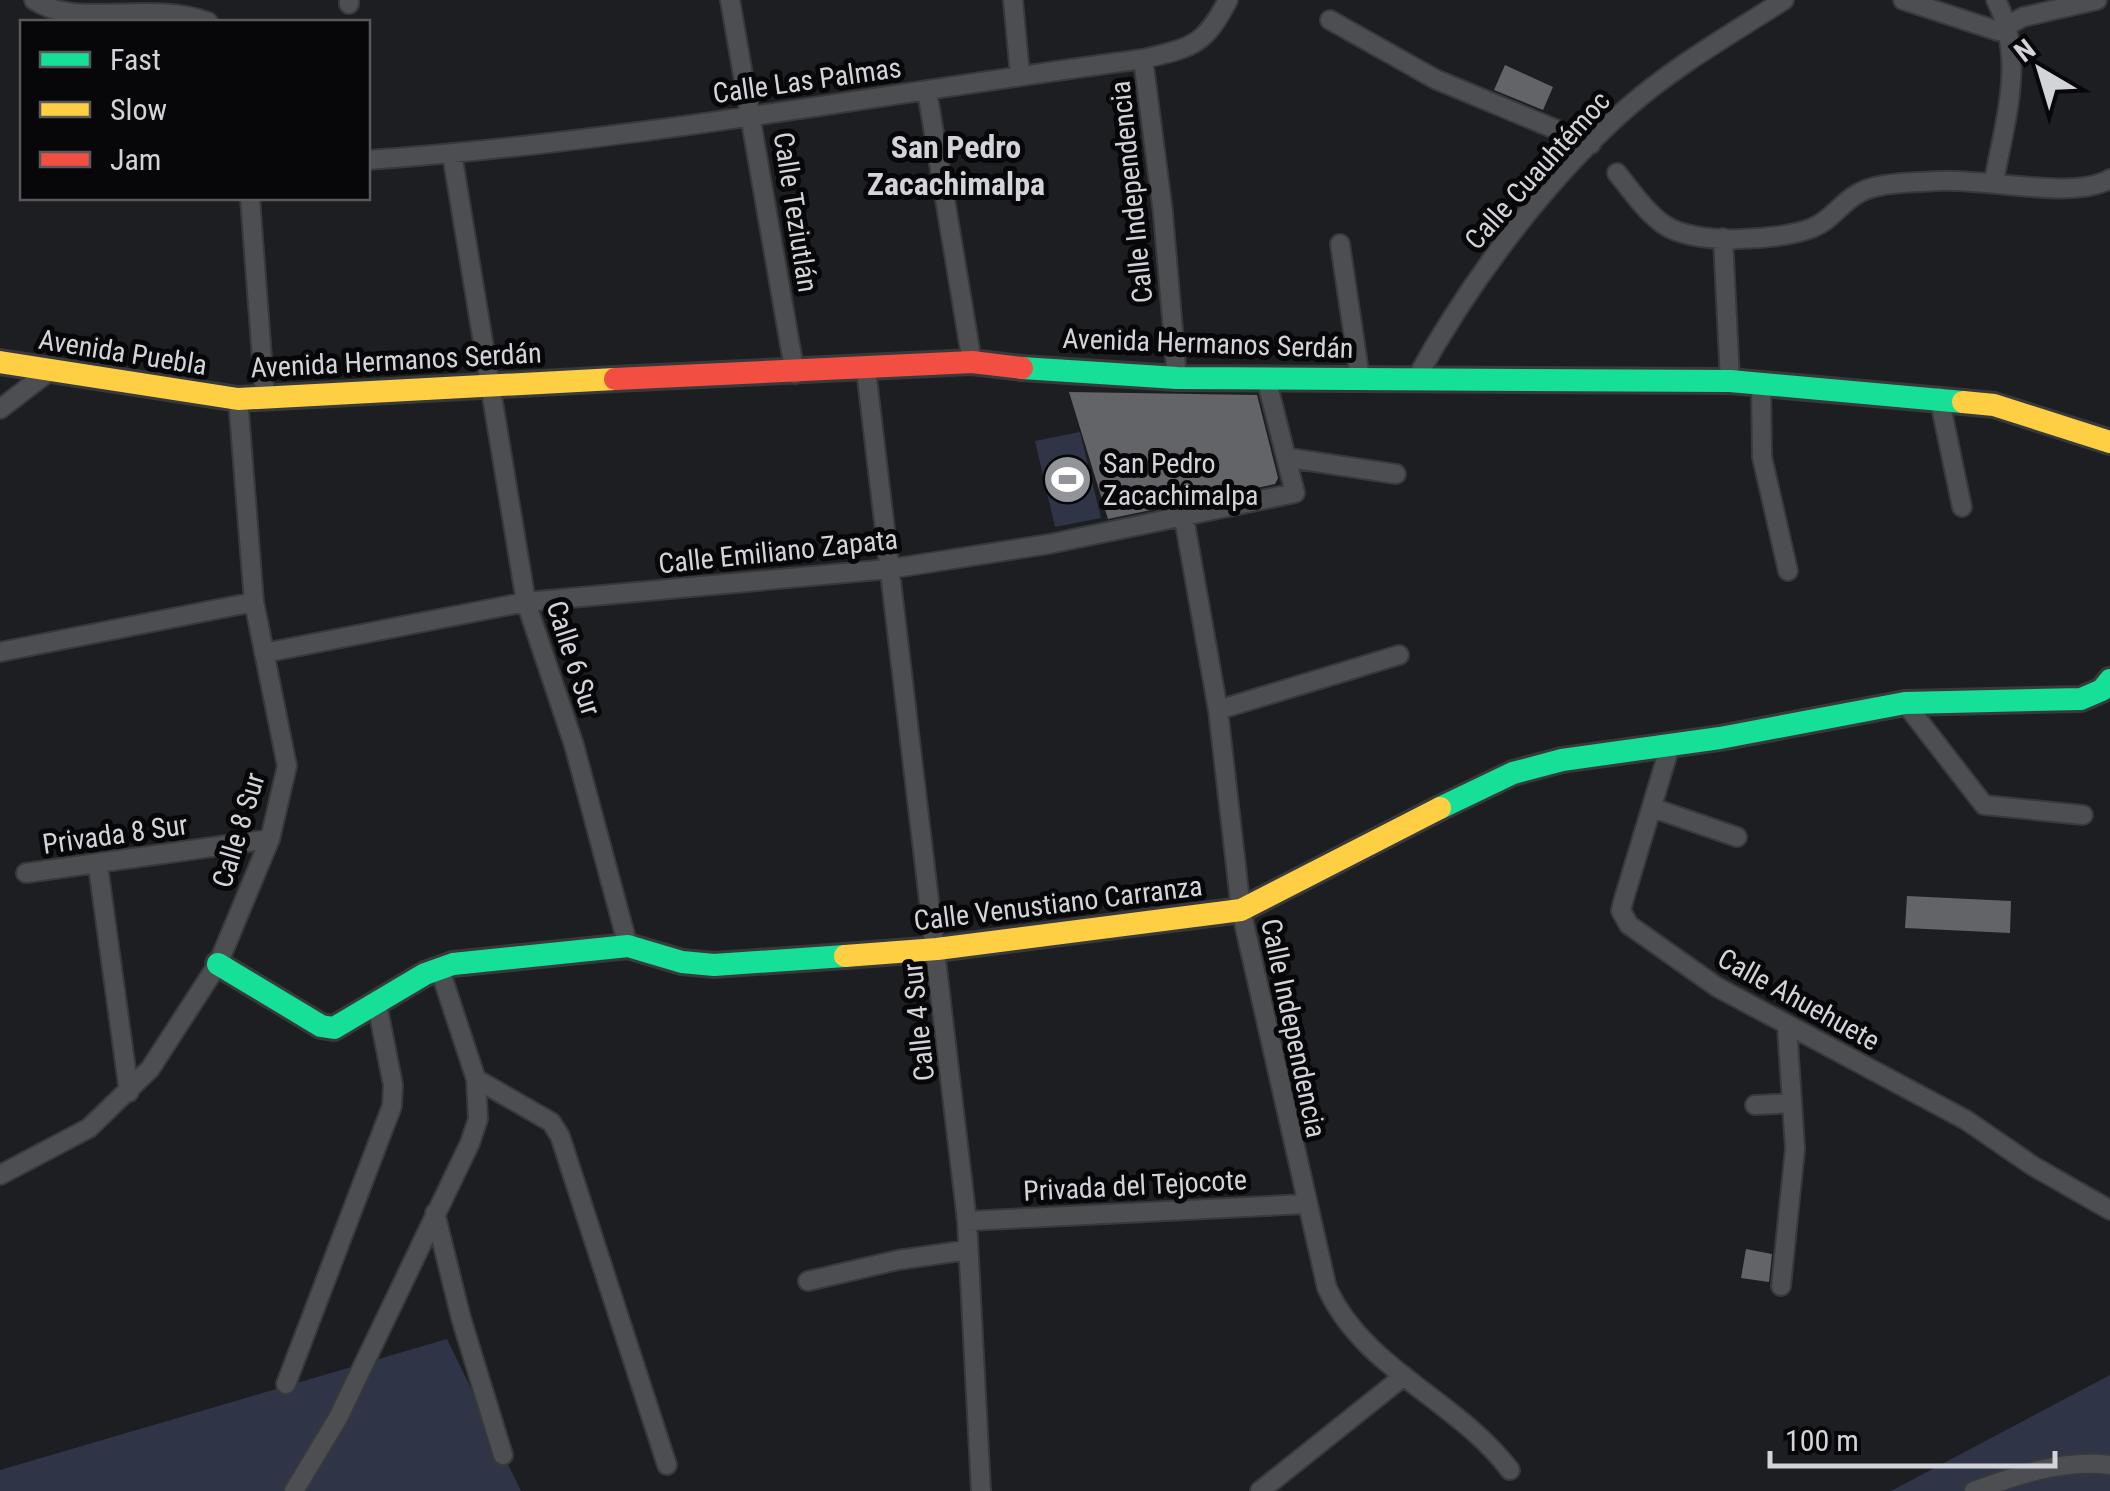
<svg xmlns="http://www.w3.org/2000/svg" width="2110" height="1491" font-family="'Roboto Condensed',sans-serif">
	<rect width="100%" height="100%" fill="#1d1e21"/>
	<path fill="#2f3447" d="M1080 432 1101 518 1055 527 1035 441Z
		M447 1339 521 1491H0V1470Z
		M2110 1375V1491H1891Z"/>
	<path fill="#636467" d="M1505 65 1553 87 1543 110 1494 90Z
		M1069 392 1257 395 1278 478 1275 484 1108 519Z
		M1907 896 2011 901 2010 933 1905 928Z
		M1746 1249 1772 1254 1769 1282 1741 1278Z"/>
	<g fill="none" stroke-linecap="round" stroke-linejoin="round">
		<defs>
			<path id="street" d="M34 0C75 29 151 0 208 22
				M349 0V4
				M730 0 795 374
				M1013 0 1020 75
				M1903 0 1998 31 2023 17 2097 0
				M1330 20 1435 79 1591 144
				M1143 59 1163 213 1177 378
				M927 91 972 362
				M452 154 526 602 574 745 628 946
				M368 160C628 142 885 93 1143 59 1193 47 1204 46 1228 0
				M1617 173C1631 190 1645 211 1663 224 1693 246 1779 241 1812 228 1830 221 1839 206 1854 196 1875 181 1911 183 1936 181 1984 177 2071 201 2110 179
				M1994 181C2005 119 2026 59 1996 0
				M250 198 265 398
				M1723 238 1730 381
				M1340 244 1360 378
				M866 370 967 1221 981 1491
				M1417 377C1469 283 1545 180 1627 108 1675 66 1731 34 1784 0
				M1761 384 1762 457 1788 571
				M1939 397 1962 507
				M0 409 47 373
				M1289 458 1396 474
				M1184 518 1218 710 1241 910 1327 1288C1364 1369 1457 1400 1510 1470
				M0 652 254 602
				M264 653 526 602 889 569 1049 544 1295 493 1266 378
				M1905 703 1984 805 2083 815
				M1218 710 1399 655
				M1670 746 1623 902 1621 911 1629 925 1717 987 1966 1120 2033 1166 2110 1210
				M1653 808 1737 837
				M98 866 129 1092
				M26 873 270 839
				M439 967 476 1079 551 1122 560 1136 667 1465
				M1755 1105 1792 1103
				M0 1175 89 1128 150 1069 218 964 270 839 287 766 254 602 238 399
				M435 1213 461 1318 503 1455
				M967 1221 1305 1204
				M808 1281 898 1260 968 1250
				M1781 1286 1795 1149 1787 1026
				M286 1384 392 1106 393 1085 377 1004
				M294 1491 338 1418 470 1143 478 1119 476 1079
				M1260 1491 1404 1376
				M1974 1491C2016 1475 2065 1459 2110 1465"/>
			<path id="fast" d="M1022 368 1177 378 1730 381 1963 402
				M1440 808 1513 773 1562 760 1720 738 1905 703 2081 699 2102 690 2110 680
				M218 964 321 1026 334 1028 425 974 453 964 628 946 682 962 714 965 845 956"/>
			<path id="slow" d="M0 362 238 399 615 379
				M1963 402 1994 405 2110 442
				M845 956 937 949 1241 910 1440 808"/>
			<path id="jam" d="M615 379 972 362 1022 368"/>
		</defs>
		<use href="#street" stroke="#38393b" stroke-width="22"/>
		<use href="#fast" stroke="#38393b" stroke-width="28"/>
		<use href="#slow" stroke="#38393b" stroke-width="28"/>
		<use href="#jam" stroke="#38393b" stroke-width="28"/>
		<use href="#street" stroke="#4d4e51" stroke-width="18"/>
		<use href="#fast" stroke="#16e098" stroke-width="22"/>
		<use href="#slow" stroke="#ffcf43" stroke-width="22"/>
		<use href="#jam" stroke="#f24e42" stroke-width="22"/>
	</g>
	<defs>
		<symbol id="stadium-disc" viewBox="-11 -11 22 22"><circle r="9.5" fill="#939499" stroke="#07070a"/><path d="M0-5a6.5 5 0 1 0 0 10a6.5 5 0 1 0 0-10ZM-3.5-1.8h7v3.6h-7Z" fill="#fff"/></symbol>
	</defs>
	<g fill-rule="evenodd">
		<use href="#stadium-disc" x="1040" y="452" width="55" height="55"/>
	</g>
	<g text-anchor="middle" stroke-width="10" stroke-linejoin="round" paint-order="stroke">
		<g font-size="28" fill="#d3d4d9" stroke="#07070a">
			<text transform="translate(807 80) rotate(-8)" y="10">Calle Las Palmas</text>
			<text transform="translate(1537 170) rotate(-48)" y="10">Calle Cuauhtémoc</text>
			<text transform="translate(1131 192) rotate(-96)" y="10">Calle Independencia</text>
			<text transform="translate(796 212) rotate(81)" y="10">Calle Teziutlán</text>
			<text transform="translate(1208 343) rotate(2)" y="10">Avenida Hermanos Serdán</text>
			<text transform="translate(123 352) rotate(9)" y="10">Avenida Puebla</text>
			<text transform="translate(396 360) rotate(-3)" y="10">Avenida Hermanos Serdán</text>
			<text transform="translate(778 551) rotate(-6)" y="10">Calle Emiliano Zapata</text>
			<text transform="translate(574 658) rotate(72)" y="10">Calle 6 Sur</text>
			<text transform="translate(238 830) rotate(-73)" y="10">Calle 8 Sur</text>
			<text transform="translate(115 834) rotate(-8)" y="10">Privada 8 Sur</text>
			<text transform="translate(1058 903) rotate(-7)" y="10">Calle Venustiano Carranza</text>
			<text transform="translate(1799 999) rotate(29)" y="10">Calle Ahuehuete</text>
			<text transform="translate(918 1022) rotate(-96)" y="10">Calle 4 Sur</text>
			<text transform="translate(1294 1028) rotate(78)" y="10">Calle Independencia</text>
			<text transform="translate(1135 1185) rotate(-3)" y="10">Privada del Tejocote</text>
		</g>
		<g font-size="28" fill="#d3d4d9" stroke="#07070a" text-anchor="start">
			<text x="1103" y="473">San Pedro<tspan x="1103" dy="32">Zacachimalpa</tspan></text>
		</g>
		<g font-size="32" font-weight="bold" fill="#d3d4d9" stroke="#07070a">
			<text x="956" y="158">San Pedro<tspan x="956" dy="37">Zacachimalpa</tspan></text>
		</g>
	</g>
	<rect x="20" y="20" width="350" height="180" fill="#07070a" stroke="#59595d" stroke-width="2.5"/>
	<rect x="40" y="52" width="50" height="15" fill="#16e098" stroke="#59595d" stroke-width="2.5"/>
	<text x="110" y="70" font-size="30" fill="#d3d4d9">Fast</text>
	<rect x="40" y="102" width="50" height="15" fill="#ffcf43" stroke="#59595d" stroke-width="2.5"/>
	<text x="110" y="120" font-size="30" fill="#d3d4d9">Slow</text>
	<rect x="40" y="152" width="50" height="15" fill="#f24e42" stroke="#59595d" stroke-width="2.5"/>
	<text x="110" y="170" font-size="30" fill="#d3d4d9">Jam</text>
	<g transform="translate(2040 70) rotate(322)" stroke="#07070a" stroke-width="8" paint-order="stroke">
	<path d="M0-8L18 38L0 25L-18 38Z" fill="#d3d4d9"/>
	<text y="-15" font-size="28" font-weight="bold" text-anchor="middle" fill="#d3d4d9">N</text>
	</g>
	<path d="M1770 1451v15h285v-15" fill="none" stroke="#d3d4d9" stroke-width="5"/>
	<text x="1785" y="1451" font-size="30" fill="#d3d4d9" stroke="#07070a" stroke-width="8" paint-order="stroke">100 m</text>
</svg>
